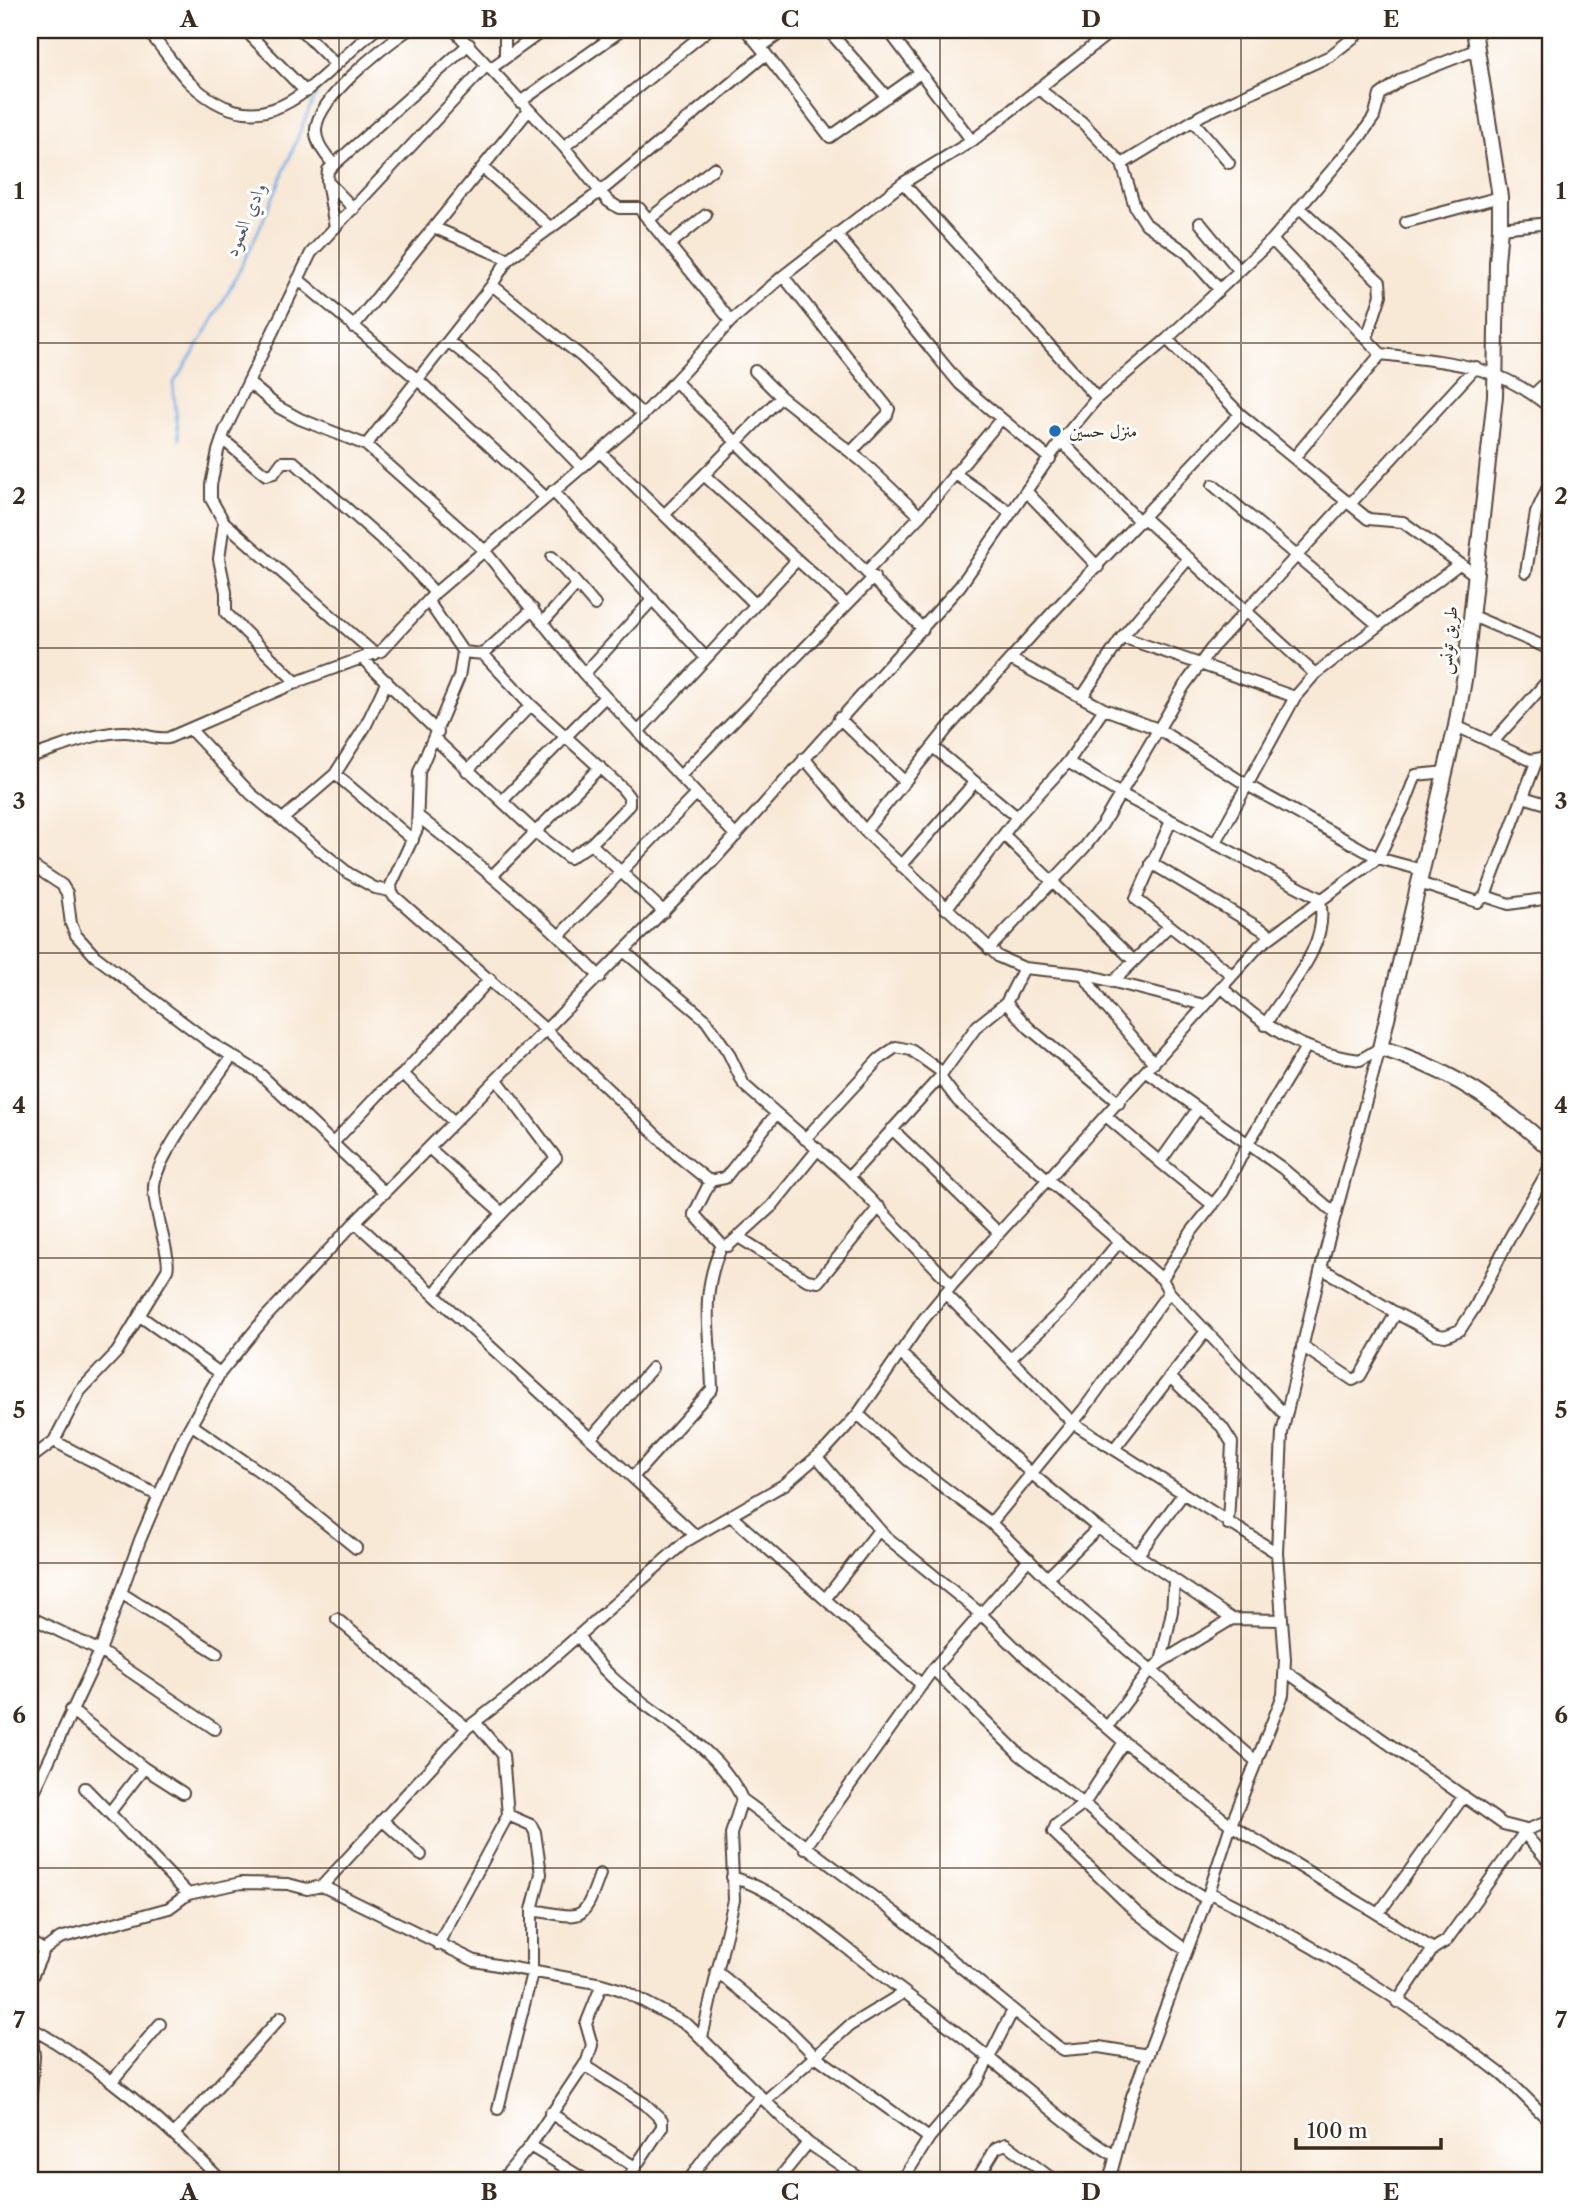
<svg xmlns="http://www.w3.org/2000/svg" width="1580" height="2211" font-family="'Libre Caslon Text',Amiri,serif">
	<rect width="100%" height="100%" fill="#fff"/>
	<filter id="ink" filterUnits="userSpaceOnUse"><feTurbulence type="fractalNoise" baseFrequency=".0143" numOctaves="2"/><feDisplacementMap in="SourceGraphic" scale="14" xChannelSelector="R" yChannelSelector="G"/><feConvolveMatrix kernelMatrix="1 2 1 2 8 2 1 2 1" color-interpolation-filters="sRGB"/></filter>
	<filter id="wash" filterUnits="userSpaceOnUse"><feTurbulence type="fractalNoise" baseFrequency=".00686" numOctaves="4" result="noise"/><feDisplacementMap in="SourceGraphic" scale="28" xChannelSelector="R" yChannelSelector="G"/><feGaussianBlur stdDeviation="1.57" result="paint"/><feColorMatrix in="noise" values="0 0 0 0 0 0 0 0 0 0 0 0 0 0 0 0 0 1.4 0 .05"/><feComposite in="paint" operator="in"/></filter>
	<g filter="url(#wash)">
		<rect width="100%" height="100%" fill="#f8e8d6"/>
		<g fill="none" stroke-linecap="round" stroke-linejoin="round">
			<path stroke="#79afe7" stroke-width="2.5" d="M179 439 173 384C218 319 254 245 284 171 297 141 306 112 322 83"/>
		</g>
	</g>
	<g filter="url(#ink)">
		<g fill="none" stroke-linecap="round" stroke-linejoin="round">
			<defs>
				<path id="street" d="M146 30C163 46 174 68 191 84 269 155 316 77 375 30
					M245 30 306 92
					M301 30 334 63
					M454 30 564 147 608 201 619 208H639L731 321
					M505 30V58
					M828 30 887 97
					M888 30 972 141
					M895 39 906 30
					M761 47 785 30
					M766 54 830 137 920 73
					M490 69 544 30
					M1040 90 1082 122 1122 164 1202 115 1330 56 1363 30
					M520 102 622 30
					M1193 121 1229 163
					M564 147 708 30
					M332 163C325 153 315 143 316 129 318 98 383 47 408 30
					M1122 164 1135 207 1146 224 1187 253 1218 288
					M483 168 551 228
					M327 181 335 228
					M903 183 1097 398
					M1300 208 1380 282 1381 295 1367 338
					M354 209 327 181 328 170 469 44
					M648 220 714 168
					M1406 222 1500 197
					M1200 223 1238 269
					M435 228 508 259
					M1500 228 1550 223
					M836 234 960 384 1050 459
					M1272 240 1381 354C1446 362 1498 363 1550 408
					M669 245 706 215
					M783 276 889 409 887 415 851 452
					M298 279 418 380 545 497
					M492 285 581 356 643 415
					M353 327 528 111
					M1167 339 1240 414 1368 519 1403 522 1474 574
					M448 341 500 383 582 468
					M755 371 781 397 863 462 920 516
					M676 382 923 629
					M249 383 278 407 300 419 366 445 484 550 584 674 736 836
					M1534 394 1550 379
					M222 439 266 475 274 473 282 462H294L403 558 435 593
					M1061 441 1140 522
					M366 445 492 285 508 259 601 191 766 54 746 30
					M601 453 755 604
					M1294 458 1381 354
					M954 473 1011 513
					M705 476 846 604
					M1213 485 1378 625
					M553 491 706 658
					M1027 492 1098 567
					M1350 504 1476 367
					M664 515 781 397
					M1144 518 1315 674
					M224 522 219 559 226 592V613L297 683
					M867 571 920 516 1001 419
					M1526 572 1536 513 1550 483
					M577 584 595 605
					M428 601 463 652 459 677 419 772 417 829 391 885 392 894 547 1031 678 1156 709 1181 725 1178 776 1114
					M1470 615 1550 649
					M543 622 577 584 552 557
					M1122 637 1295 697
					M463 652 483 654 533 609
					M375 654 224 522 211 499V485L218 451 225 430 311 253 486 66
					M364 660 438 732
					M1012 660 1104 709 1158 729 1247 785 1378 858 1404 806 1416 775 1446 772
					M584 674 653 599
					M1082 697 1122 637 1189 558
					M1104 709 1068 762 1119 793 1321 899
					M839 718 905 782
					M1456 726 1530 760 1542 758 1550 750
					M190 729 251 794 348 873 375 888 390 891
					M638 732 796 561
					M435 739 535 832 569 858 591 844 629 805V797L622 788 531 705 483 654
					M1492 743 1550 678
					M933 747 1017 817
					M30 757C59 748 95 732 125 732 141 732 152 740 168 738L302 680 381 651 435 593 643 415 731 321 783 276 903 183 972 141 1113 30
					M804 758 865 831 999 957 1024 968 1083 974 1204 1005
					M467 771 531 705
					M335 774 413 840
					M680 776 874 577
					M1523 797 1550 805
					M502 801 605 697
					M419 817C483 867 544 918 600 977
					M284 818 335 774 365 727 387 681
					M1171 821 1136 899 1232 975
					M865 831 947 729 1051 614 1240 414
					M1004 835 1134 961
					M591 844 664 912
					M1215 844 1295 697 1315 674 1459 564
					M1151 863 1271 935
					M30 864 62 885 67 893 71 924 76 935 95 956 209 1042 257 1071 385 1193
					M901 866 975 782
					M493 875 600 767
					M1419 883 1478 902 1485 896 1537 760
					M1485 896 1509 904 1550 898
					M946 909 1017 817 1068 762
					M560 935 696 794
					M989 949 1084 848 1102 825 1184 686 1211 649 1347 501
					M626 953 705 1019 728 1052 744 1085 849 1177 952 1285
					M1083 974 1104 1005 1154 1063
					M1113 982 1169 926
					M1221 987C1267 1027 1298 1052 1360 1060L1380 1048
					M1006 1003 1029 1028 1119 1103
					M1265 1025C1287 988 1330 946 1320 901
					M1147 1072 1282 1168 1336 1214
					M403 1074 454 1122
					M940 1077 958 1101 1162 1279 1169 1292 1084 1409 991 1523
					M1107 1117 1160 1162 1197 1110
					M892 1129 999 1233
					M805 1139 879 1059 896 1047 911 1050 943 1073
					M333 1143 379 1094 403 1074 490 979
					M429 1148 501 1212
					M1160 1162 1213 1205
					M849 1177 940 1077 977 1026 1006 1003 1024 968
					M711 1180 694 1214 722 1245 728 1246 772 1206 818 1149
					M355 1222 695 1535
					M740 1238 807 1280 818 1282 879 1207
					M1321 1268 1396 1313
					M1162 1279 1192 1231 1223 1192 1247 1145 1306 1047
					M1169 1292 1286 1416
					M945 1293 1073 1423 1277 1553
					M434 1294 480 1236 556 1158 498 1081
					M140 1316 220 1373
					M1302 1346 1353 1380 1360 1376 1396 1313 1435 1334 1445 1336 1460 1330 1475 1307 1509 1239 1550 1167
					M900 1353 1032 1474 1098 1528 1232 1619
					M1011 1358 1066 1306 1119 1242
					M1170 1377 1222 1427 1232 1443 1228 1524
					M858 1414 909 1461 991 1523 1069 1599 1257 1762
					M192 1425 272 1480 356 1548
					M591 1438 652 1368
					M54 1441 159 1496
					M1114 1449 1206 1331
					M817 1457 884 1535 981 1614 1023 1655 1124 1742 1231 1825 1378 1914 1464 1796
					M30 1459 54 1441 80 1391 117 1352 167 1270C172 1258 152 1207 154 1186 155 1158 214 1082 232 1056
					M633 1477 712 1389C711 1334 698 1298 722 1245
					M731 1516 922 1685
					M1137 1556 1183 1494
					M1048 1577 1098 1528
					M121 1593 217 1653
					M826 1598 879 1530
					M30 1617 100 1651 215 1729
					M337 1619 467 1728
					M579 1636C616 1705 711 1729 742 1799
					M1161 1662 1172 1611 1174 1582
					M933 1669 1020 1755 1084 1804 1160 1870 1206 1899
					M1285 1671 1503 1824 1526 1830 1550 1821
					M71 1710 144 1768 183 1793
					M1107 1727 1150 1670 1161 1662 1232 1619 1281 1620
					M1124 1742 1084 1804 1056 1825 1053 1832 1137 1913 1186 1950
					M85 1788 188 1894
					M30 1801 100 1651 140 1540 183 1439 220 1373 265 1318 355 1222 712 862 960 586 1061 441 1097 398 1167 339 1272 240 1360 137 1374 117 1380 95 1402 79 1478 49
					M110 1812 144 1768
					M382 1820 421 1855
					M1524 1833 1550 1863
					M805 1848 933 1669 1029 1559
					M732 1877C778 1890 828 1934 866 1963 907 1995 949 2025 989 2058 1031 2092 1069 2127 1115 2156
					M322 1886 467 1728 514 1692 685 1542 785 1484 827 1448 858 1414 923 1320 952 1285 1260 945 1378 858 1422 870
					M1209 1892C1308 1941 1413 2005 1500 2073 1518 2088 1533 2106 1550 2121
					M532 1910C583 1918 582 1925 600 1874
					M1378 1914 1433 1949 1446 1941 1526 1830
					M30 1942 44 1950
					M438 1944 508 1815 503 1755 475 1722
					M716 1971 787 2028 814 2055 929 2138
					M30 1981 44 1950 60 1938 169 1908 188 1894 241 1883 288 1884 307 1889 322 1886 475 1961 602 1984 622 1990 688 2025 808 2143 864 2181
					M1397 2002 1433 1949
					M30 2019 34 2056 30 2106
					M31 2028C104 2068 164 2123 222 2181
					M702 2037 734 1900 731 1834 742 1799 895 1913 1057 2046 1064 2050 1099 2047 1148 2055
					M584 2065 645 2104 662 2120V2127L626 2181
					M113 2080 160 2024
					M765 2101 849 2026 903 1993
					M498 2109 532 1973V1910L541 1874 535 1832 531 1825 508 1815
					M550 2113 635 2167
					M174 2134 281 2017
					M530 2146 587 2181
					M501 2181 530 2146 587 2061 592 2045 586 2024 602 1984
					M688 2181 717 2141 760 2098
					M777 2181 808 2143
					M902 2181 929 2138 978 2080 1013 2010
					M976 2181 996 2148 1006 2144 1055 2181
					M1109 2181 1131 2099 1209 1892 1231 1825 1283 1695 1285 1659 1277 1553 1282 1433 1321 1268 1380 1048"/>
				<path id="secondary" d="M1474 30 1500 197V228L1497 262 1495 396 1465 674 1456 726 1380 1048C1445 1067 1501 1103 1550 1149"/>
			</defs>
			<use href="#street" stroke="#57463a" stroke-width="14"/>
			<use href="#secondary" stroke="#57463a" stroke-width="18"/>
			<use href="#street" stroke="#fff" stroke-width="10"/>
			<use href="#secondary" stroke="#fff" stroke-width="14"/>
		</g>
	</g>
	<path fill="none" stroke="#3b2a1e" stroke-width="2" stroke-opacity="0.55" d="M339 30V2181M640 30V2181M940 30V2181M1241 30V2181M30 343H1550M30 648H1550M30 953H1550M30 1258H1550M30 1563H1550M30 1868H1550"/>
	<circle fill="#1f6fb2" stroke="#fff" stroke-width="2.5" cx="1055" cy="431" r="7"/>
	<g text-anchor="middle" stroke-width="6" stroke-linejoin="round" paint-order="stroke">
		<g font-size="18" fill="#3b2a1e" stroke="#fff" text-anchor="start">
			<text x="1069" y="437">منزل حسين</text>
		</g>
		<g font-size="18" fill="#3b2a1e" stroke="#fff">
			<text transform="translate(1448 640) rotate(-84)" y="6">طريق تونس</text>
		</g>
		<g font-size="19" font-style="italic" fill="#515964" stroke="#fff">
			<text transform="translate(245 219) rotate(-67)" y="7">وادي العمود</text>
		</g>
	</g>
	<rect width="1580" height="2211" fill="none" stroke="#fff" stroke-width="77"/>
	<path d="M1296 2138v10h145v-10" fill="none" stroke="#3b2a1e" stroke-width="3.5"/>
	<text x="1307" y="2138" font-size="21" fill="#3b2a1e" stroke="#ffffff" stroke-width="5" paint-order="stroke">100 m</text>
	<rect x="38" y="38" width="1504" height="2134" fill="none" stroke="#3b2a1e" stroke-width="2.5"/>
	<g font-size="23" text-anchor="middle" font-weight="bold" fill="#3b2a1e">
		<text x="189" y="27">A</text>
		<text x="489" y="27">B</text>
		<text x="790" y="27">C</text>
		<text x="1091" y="27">D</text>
		<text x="1391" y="27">E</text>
		<text x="19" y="199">1</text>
		<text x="1561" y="199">1</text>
		<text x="19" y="504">2</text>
		<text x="1561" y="504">2</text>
		<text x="19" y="809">3</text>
		<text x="1561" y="809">3</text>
		<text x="19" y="1113">4</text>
		<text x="1561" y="1113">4</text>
		<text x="19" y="1418">5</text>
		<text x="1561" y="1418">5</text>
		<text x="19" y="1723">6</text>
		<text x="1561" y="1723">6</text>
		<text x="19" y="2028">7</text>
		<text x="1561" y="2028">7</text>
		<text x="189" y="2200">A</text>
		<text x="489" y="2200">B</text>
		<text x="790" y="2200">C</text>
		<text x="1091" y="2200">D</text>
		<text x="1391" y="2200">E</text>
	</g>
</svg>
